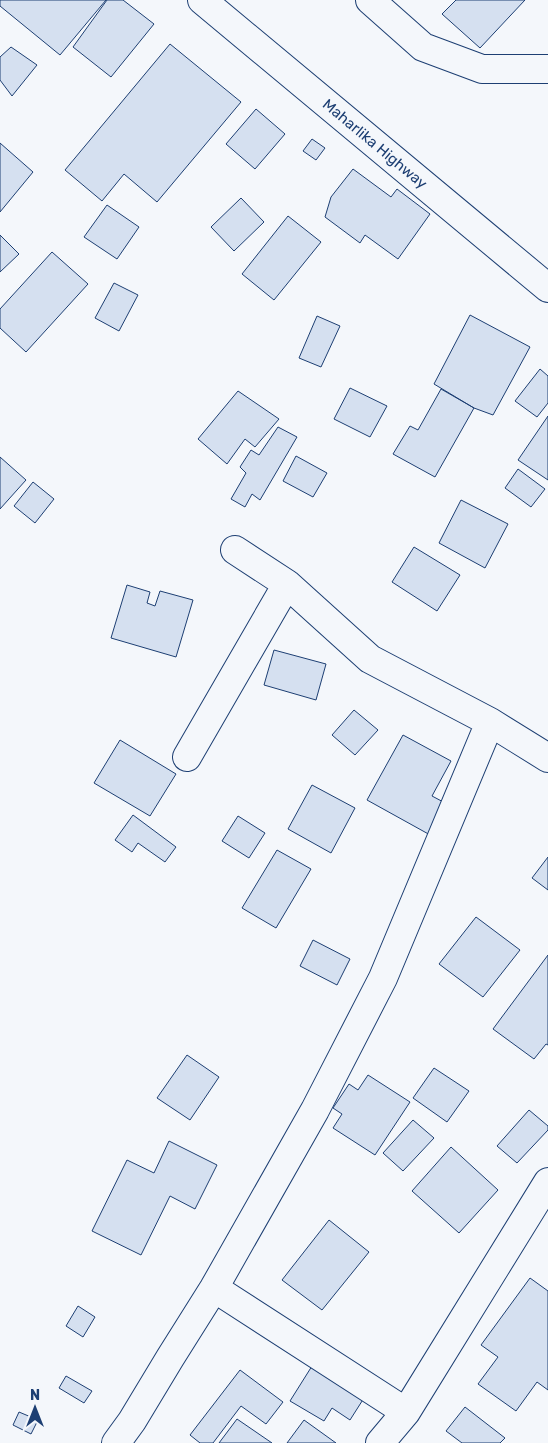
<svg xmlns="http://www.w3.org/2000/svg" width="548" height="1443" font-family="Rubik,sans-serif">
	<rect width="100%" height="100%" fill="#f4f7fb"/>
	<path fill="#d5e0f0" stroke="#1d3f73" d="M0 0H106L60 55 0 6Z
		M107 0H123L154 24 111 77 73 47Z
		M456 0H525L480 48 442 14Z
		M170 44 241 102 157 202 124 174 102 201 65 170Z
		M11 47 37 65 12 96 0 80V57Z
		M256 109 285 134 255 169 226 144Z
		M312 139 325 148 316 160 303 151Z
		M0 143 33 172 0 212Z
		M353 169 391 197 397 189 430 214 398 259 365 235 360 243 325 217 331 197Z
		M241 198 264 222 234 251 211 227Z
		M107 205 139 227 117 259 84 237Z
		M288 216 321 242 274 300 242 274Z
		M0 235 19 254 0 272Z
		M52 252 88 284 26 352 0 328V309Z
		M114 283 138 295 119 331 95 318Z
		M470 315 530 347 493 415 474 408 434 384Z
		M317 316 340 326 321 367 299 358Z
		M540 369 548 376V403L537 417 515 401Z
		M350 388 387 406 370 437 334 419Z
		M441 389 474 408 435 477 393 454 410 426 418 430Z
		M238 391 279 419 255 447 245 439 227 464 198 439Z
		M548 416V480L518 460Z
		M278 427 297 437 260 500 252 494 245 507 231 499 246 473 240 467 251 450 259 455Z
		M296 456 327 473 313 497 283 481Z
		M0 457 26 480 0 509Z
		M518 469 545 489 531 507 505 488Z
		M33 482 54 499 35 523 14 506Z
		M461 500 508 524 485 568 439 543Z
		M414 547 460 575 437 611 392 582Z
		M127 585 150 592 147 603 155 606 160 591 193 600 176 657 111 638Z
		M274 650 326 664 316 700 264 685Z
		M354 710 378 730 355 755 332 735Z
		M403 735 451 761 432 796 449 805 432 836 367 800Z
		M120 740 176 774 150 816 94 783Z
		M312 785 355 808 331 853 288 829Z
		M133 815 176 847 165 862 138 843 132 852 115 840Z
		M238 816 265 833 249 858 222 841Z
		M277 850 311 869 276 928 242 908Z
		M548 857V890L532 878Z
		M476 917 520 950 483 997 439 964Z
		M313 940 350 959 337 985 300 966Z
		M548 955V1045L546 1044 534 1059 493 1029Z
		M187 1055 219 1077 190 1120 157 1098Z
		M434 1068 469 1091 447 1122 413 1098Z
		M368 1075 410 1102 375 1155 333 1128 342 1114 333 1108 349 1084 358 1090Z
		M529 1110 548 1126V1130L517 1163 497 1146Z
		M413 1120 434 1138 403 1171 383 1153Z
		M169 1141 217 1165 195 1209 170 1196 141 1255 92 1231 127 1160 154 1173Z
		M451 1147 498 1190 459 1233 412 1191Z
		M329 1220 369 1252 322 1310 282 1280Z
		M530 1278 548 1291V1390L537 1382 516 1411 478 1384 498 1357 481 1345Z
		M78 1306 95 1317 83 1337 66 1326Z
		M312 1366 364 1398 350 1420 332 1408 324 1421 290 1401Z
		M240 1370 283 1402 266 1424 241 1406 213 1443H200L190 1435Z
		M66 1376 92 1391 84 1403 59 1388Z
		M465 1407 505 1438 500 1443H462L446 1431Z
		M19 1412 38 1420 31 1434 13 1425Z
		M237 1419 272 1443H219Z
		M304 1420 336 1443H287Z"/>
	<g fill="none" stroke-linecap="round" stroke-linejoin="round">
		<defs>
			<path id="minor" d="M370 0 423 47 482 69H548
				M235 550 287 584 370 659 490 722 548 758
				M187 757 287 584
				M214 1288 406 1412
				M116 1443 132 1421 170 1358 214 1288 315 1110 383 978 490 722
				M380 1443 406 1412 548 1182"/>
			<g id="highway">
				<path id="s1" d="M202 0 548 288"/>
			</g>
		</defs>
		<use href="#minor" stroke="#1d3f73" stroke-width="30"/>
		<use href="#highway" stroke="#1d3f73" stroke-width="30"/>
		<use href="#minor" stroke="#f4f7fb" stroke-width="28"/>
		<use href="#highway" stroke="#f4f7fb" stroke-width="28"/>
	</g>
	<g text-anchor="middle" stroke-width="4" stroke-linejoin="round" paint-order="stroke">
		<g font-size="15" fill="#1d3f73" stroke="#f4f7fb">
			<text dy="5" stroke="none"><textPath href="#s1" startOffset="225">Maharlika Highway</textPath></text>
		</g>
	</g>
	<g transform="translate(35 1408)" stroke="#f4f7fb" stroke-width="4" paint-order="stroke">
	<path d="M0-4L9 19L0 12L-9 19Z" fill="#1d3f73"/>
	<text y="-8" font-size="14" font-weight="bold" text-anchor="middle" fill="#1d3f73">N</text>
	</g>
</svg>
